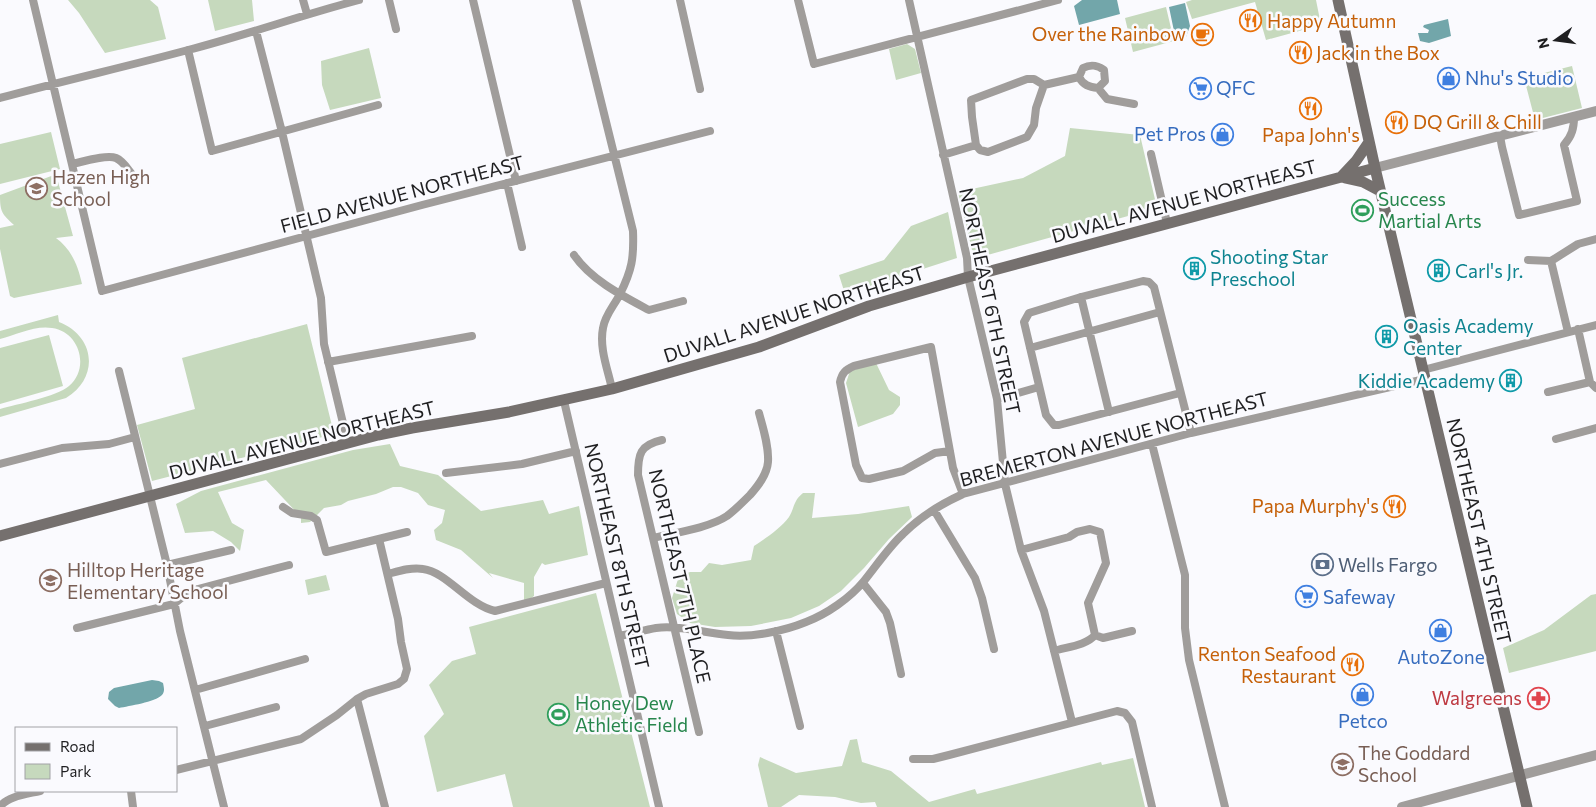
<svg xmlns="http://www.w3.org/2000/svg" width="1596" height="807" font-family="Commissioner,sans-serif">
	<rect width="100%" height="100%" fill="#fafafe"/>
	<path fill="#c6d9bd" d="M68 0H150L158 7 166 39 105 53 79 13Z
		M208 0H252L254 21 215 31Z
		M1192 0H1316L1321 25 1266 40 1255 2 1192 19 1186 2Z
		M1166 7 1174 41 1133 52 1125 18Z
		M907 44 915 49 921 73 896 80 889 49Z
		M369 48 381 98 330 110 322 85 321 61Z
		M1572 66 1582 108 1535 120 1524 78Z
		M1070 128 1140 135 1157 208 984 256 972 250 958 192 1023 178 1065 156Z
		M51 132 60 169 0 184V144Z
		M54 175 57 178 73 236 56 238C72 250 78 266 82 284L14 298 10 296 0 249V228L14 225C2 214 0 212 0 195Z
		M948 212 957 258 845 294 839 275 884 260 911 226Z
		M58 315 59 322C95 336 100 377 66 398L0 417V409C17 404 56 397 69 386 90 368 80 332 52 328 35 325 16 335 0 339V331Z
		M307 324 334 434 152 481 137 425 195 409 182 358Z
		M49 335 63 386 0 404V348Z
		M876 363 889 390 900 397V405L893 414 858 427 846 383 850 371Z
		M390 444 400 466 438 475 481 511 543 500 549 514 579 506 588 555 545 565 542 563 534 577V596L530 599 524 601V583L489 573 493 578 461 550 436 540 434 530 442 523 445 510 428 505 418 493 401 487H393L376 494 348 501 341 505 324 508 310 522 301 523V517L266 480 218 492 232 523 244 530 240 551 231 542 213 531 185 533 176 504 201 491 249 478 353 450Z
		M803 493H815L812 518 858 514 909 506 912 517 889 539 864 568 841 591 819 606 791 618 751 626 715 627 690 623 677 614 672 598 679 576 690 572H701L709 563 722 565 751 560 754 546C766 538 780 529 789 517 795 507 793 501 803 493Z
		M326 575 330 590 308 595 305 580Z
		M596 593 650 807H513L505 774 437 792 424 736 444 714 429 685 452 661 476 654 469 627Z
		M1596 594V651L1509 673 1503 648 1544 630 1591 595Z
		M857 739 862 762 891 771 929 802 975 789 977 794 1101 762 1102 765 1133 758 1145 807H877L875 802 861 803 835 797 799 795 781 807H768L758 765 760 757 796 773 842 766 850 740Z"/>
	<path fill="#72a6aa" d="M1082 0H1117L1120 14 1079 25 1074 6Z
		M1185 3 1190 26 1186 37 1175 36 1169 7Z
		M1448 19 1451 36 1429 43 1420 41 1418 33H1428L1429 30 1423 27 1424 25Z
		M152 680 159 681 163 683C164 688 165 691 162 695 155 702 129 706 119 708L115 706 108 699 109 692 114 688Z"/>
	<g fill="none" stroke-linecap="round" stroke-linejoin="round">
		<path stroke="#a09d9b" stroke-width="8" d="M33 0 102 291 422 205 710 131
			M303 0 307 14
			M389 0 396 29
			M473 0 516 181
			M576 0 633 231C634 258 632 270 620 294 614 306 605 315 603 328 599 348 608 370 612 389
			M680 0 700 89
			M798 0 814 64 1058 0
			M909 0 967 258 968 277 997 399 1005 484 1021 550 1044 611 1072 722
			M256 31 282 132 321 298 324 344 348 444
			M188 50 212 151 378 105
			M1079 77 1083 68C1091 64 1097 65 1104 70L1105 81 1098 88 1107 99 1134 104
			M0 98C62 81 125 67 188 50 246 35 302 15 359 0
			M1500 136 1502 147 1519 215 1577 201 1564 145C1572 136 1574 128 1574 117
			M976 145 972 117 971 100 1027 79H1034L1044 85 1079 77C1083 85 1089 87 1098 88
			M976 145 980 150 988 152 1027 137 1034 125 1036 108 1044 85
			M1151 154 1167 223
			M943 155 976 145
			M72 164C82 162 107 154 116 158 123 161 127 168 131 173
			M507 183 522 247
			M574 255C591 280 623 296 649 310L683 301
			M1528 260 1551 261 1578 244 1596 239
			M1551 261 1568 332
			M1081 297 1109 412
			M1578 329 1590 382 1596 388
			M1030 348 1160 312
			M328 362 472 336
			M1423 370 1596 325
			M119 371 167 565 180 631 224 807
			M1548 392 1590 382
			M1180 393 1059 425H1054L1046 415 1024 322 1029 313 1081 297 1143 281 1149 282 1154 287 1191 433
			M997 399 1039 387
			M564 401 659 807
			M1556 439 1596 428
			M662 440C640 445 638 454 638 475L699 732
			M1152 444 1185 575V628L1189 660 1225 807
			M950 451 935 453 903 471 869 479 862 478 856 465 840 382C842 373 845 370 854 366L931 347 953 468 963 494
			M0 464 62 448 109 444 135 437
			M446 473 522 464 576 451
			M283 507 292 513 311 516 317 520 326 552 407 532
			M934 510 975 578 982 598 994 649
			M653 538C674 533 709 528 727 516 735 510 742 503 750 495 758 486 767 475 768 462 769 446 763 428 759 413
			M1021 550 1069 537 1077 532 1090 529 1100 532 1106 563 1088 603 1095 635
			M167 565 231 550
			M388 574C399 571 411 567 423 569 447 572 468 605 495 611L606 583
			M863 583 886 612 890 623 901 674
			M77 628 174 604 185 595 198 589 289 565
			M776 631 800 726
			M619 636C631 634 644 630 656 628 679 625 705 633 728 635 751 638 784 631 806 622 827 614 850 598 864 581 877 565 888 548 903 534 920 517 941 504 963 494L1191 433 1425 379
			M1054 651C1067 647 1087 645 1095 635L1103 638 1132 631
			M195 690 305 659
			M357 699 385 807
			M205 726 276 707
			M913 759H933L949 755 1117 711 1125 713 1132 722 1152 807
			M176 770 301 739 337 715 357 699 366 694 398 684 404 679 407 669 401 642 398 619 379 539
			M131 791 133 807
			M0 807C7 796 28 794 40 791"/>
		<path stroke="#a09d9b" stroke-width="10" d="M1375 168 1596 111
			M1402 807 1596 755"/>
		<path stroke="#75706e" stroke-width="11" d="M1338 0 1375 168 1527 807
			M1341 177 1356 161 1369 142
			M1345 178 1363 182 1380 191
			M0 536 378 435 412 428 509 412 612 389 759 347 869 306 968 277 1375 168"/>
	</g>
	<defs>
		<symbol id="restaurant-ring" viewBox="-11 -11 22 22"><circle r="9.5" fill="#fafafe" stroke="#e8710a" stroke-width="1.5"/><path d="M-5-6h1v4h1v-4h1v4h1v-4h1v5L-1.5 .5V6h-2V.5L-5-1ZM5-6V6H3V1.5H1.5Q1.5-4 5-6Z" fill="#e8710a"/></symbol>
		<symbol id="cafe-ring" viewBox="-11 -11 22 22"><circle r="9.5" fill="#fafafe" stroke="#e8710a" stroke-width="1.5"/><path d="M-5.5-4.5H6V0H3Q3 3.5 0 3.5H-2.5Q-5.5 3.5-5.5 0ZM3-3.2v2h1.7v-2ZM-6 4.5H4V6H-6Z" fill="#e8710a"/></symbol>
		<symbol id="shop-ring" viewBox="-11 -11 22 22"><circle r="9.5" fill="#fafafe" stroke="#3f7fe0" stroke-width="1.5"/><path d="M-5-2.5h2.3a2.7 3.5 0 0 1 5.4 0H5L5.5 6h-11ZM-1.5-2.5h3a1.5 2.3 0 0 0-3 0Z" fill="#3f7fe0"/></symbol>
		<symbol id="supermarket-ring" viewBox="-11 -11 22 22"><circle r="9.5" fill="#fafafe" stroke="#3f7fe0" stroke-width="1.5"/><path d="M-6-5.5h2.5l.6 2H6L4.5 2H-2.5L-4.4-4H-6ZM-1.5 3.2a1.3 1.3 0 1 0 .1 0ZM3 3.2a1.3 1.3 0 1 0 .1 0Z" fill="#3f7fe0"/></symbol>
		<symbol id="school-ring" viewBox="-11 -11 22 22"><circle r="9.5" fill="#fafafe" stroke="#8d6e63" stroke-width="1.5"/><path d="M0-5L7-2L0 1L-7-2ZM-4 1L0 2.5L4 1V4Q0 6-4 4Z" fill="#8d6e63"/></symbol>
		<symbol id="stadium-ring" viewBox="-11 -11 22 22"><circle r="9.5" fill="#fafafe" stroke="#2e9e5b" stroke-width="1.5"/><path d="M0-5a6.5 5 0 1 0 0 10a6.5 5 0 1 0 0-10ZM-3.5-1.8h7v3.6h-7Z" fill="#2e9e5b"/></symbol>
		<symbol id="building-ring" viewBox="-11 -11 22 22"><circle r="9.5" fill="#fafafe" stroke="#0f9aa8" stroke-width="1.5"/><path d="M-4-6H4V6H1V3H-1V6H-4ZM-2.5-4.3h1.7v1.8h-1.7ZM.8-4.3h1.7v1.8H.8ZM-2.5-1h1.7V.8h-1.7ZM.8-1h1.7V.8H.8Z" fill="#0f9aa8"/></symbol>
		<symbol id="bank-ring" viewBox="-11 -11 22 22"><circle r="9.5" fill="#fafafe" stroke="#5c6f8a" stroke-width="1.5"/><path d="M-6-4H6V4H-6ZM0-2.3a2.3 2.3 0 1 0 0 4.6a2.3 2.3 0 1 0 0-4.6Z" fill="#5c6f8a"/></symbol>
		<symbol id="pharmacy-ring" viewBox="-11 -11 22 22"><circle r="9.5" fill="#fafafe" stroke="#e0444e" stroke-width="1.5"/><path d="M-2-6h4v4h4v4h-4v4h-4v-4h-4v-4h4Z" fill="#e0444e"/></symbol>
	</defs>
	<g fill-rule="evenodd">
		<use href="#restaurant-ring" x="1238" y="8" width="25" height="25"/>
		<use href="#cafe-ring" x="1190" y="22" width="25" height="25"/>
		<use href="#restaurant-ring" x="1288" y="40" width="25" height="25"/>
		<use href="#shop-ring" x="1436" y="66" width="25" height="25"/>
		<use href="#supermarket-ring" x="1188" y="76" width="25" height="25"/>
		<use href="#restaurant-ring" x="1298" y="96" width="25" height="25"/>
		<use href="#restaurant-ring" x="1384" y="110" width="25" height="25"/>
		<use href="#shop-ring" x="1210" y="122" width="25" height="25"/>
		<use href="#school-ring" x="24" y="176" width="25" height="25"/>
		<use href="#stadium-ring" x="1350" y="198" width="25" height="25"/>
		<use href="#building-ring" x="1182" y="256" width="25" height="25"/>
		<use href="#building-ring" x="1426" y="258" width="25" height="25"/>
		<use href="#building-ring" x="1374" y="324" width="25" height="25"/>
		<use href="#building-ring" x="1498" y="368" width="25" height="25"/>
		<use href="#restaurant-ring" x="1382" y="494" width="25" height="25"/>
		<use href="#bank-ring" x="1310" y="552" width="25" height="25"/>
		<use href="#school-ring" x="38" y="568" width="25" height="25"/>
		<use href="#supermarket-ring" x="1294" y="584" width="25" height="25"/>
		<use href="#shop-ring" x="1428" y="618" width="25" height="25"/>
		<use href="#restaurant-ring" x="1340" y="652" width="25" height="25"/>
		<use href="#shop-ring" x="1350" y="682" width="25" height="25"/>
		<use href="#pharmacy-ring" x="1526" y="686" width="25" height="25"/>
		<use href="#stadium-ring" x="546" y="702" width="25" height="25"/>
		<use href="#school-ring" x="1330" y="752" width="25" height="25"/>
	</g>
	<g text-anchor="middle" stroke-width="5" stroke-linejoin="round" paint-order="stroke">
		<g font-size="19" fill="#c56008" stroke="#fafafe" text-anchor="start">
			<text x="1267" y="28">Happy Autumn</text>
			<text x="1186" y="41" text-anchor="end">Over the Rainbow</text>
			<text x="1316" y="60">Jack in the Box</text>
			<text x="1413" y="129">DQ Grill &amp; Chill</text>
			<text x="1311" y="142" text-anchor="middle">Papa John's</text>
			<text x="1379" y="513" text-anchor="end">Papa Murphy's</text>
			<text x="1336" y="661" text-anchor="end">Renton Seafood<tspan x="1336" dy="22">Restaurant</tspan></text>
		</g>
		<g font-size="19" fill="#366cbe" stroke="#fafafe" text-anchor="start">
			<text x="1465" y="85">Nhu's Studio</text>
			<text x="1216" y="95">QFC</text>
			<text x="1206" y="141" text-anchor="end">Pet Pros</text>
			<text x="1323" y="604">Safeway</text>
			<text x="1441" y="664" text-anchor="middle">AutoZone</text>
			<text x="1363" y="728" text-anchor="middle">Petco</text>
		</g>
		<g font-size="19" fill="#785e54" stroke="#fafafe" text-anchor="start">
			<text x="52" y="184">Hazen High<tspan x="52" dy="22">School</tspan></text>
			<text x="67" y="577">Hilltop Heritage<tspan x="67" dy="22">Elementary School</tspan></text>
			<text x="1358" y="760">The Goddard<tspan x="1358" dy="22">School</tspan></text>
		</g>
		<g font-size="19" fill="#1f1f21" stroke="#fafafe">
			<text transform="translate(402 194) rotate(-15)" y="7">FIELD AVENUE NORTHEAST</text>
			<text transform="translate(1184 201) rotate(-15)" y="7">DUVALL AVENUE NORTHEAST</text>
			<text transform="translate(990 301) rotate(78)" y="7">NORTHEAST 6TH STREET</text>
			<text transform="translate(794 314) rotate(-18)" y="7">DUVALL AVENUE NORTHEAST</text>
			<text transform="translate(1114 439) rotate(-15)" y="7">BREMERTON AVENUE NORTHEAST</text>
			<text transform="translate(302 440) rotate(-14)" y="7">DUVALL AVENUE NORTHEAST</text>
			<text transform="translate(1479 531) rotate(77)" y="7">NORTHEAST 4TH STREET</text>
			<text transform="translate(617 556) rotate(77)" y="7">NORTHEAST 8TH STREET</text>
			<text transform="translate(680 576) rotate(77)" y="7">NORTHEAST 7TH PLACE</text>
		</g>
		<g font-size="19" fill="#27864d" stroke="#fafafe" text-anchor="start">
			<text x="1378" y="206">Success<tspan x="1378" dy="22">Martial Arts</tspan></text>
			<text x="575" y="710">Honey Dew<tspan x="575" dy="22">Athletic Field</tspan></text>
		</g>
		<g font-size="19" fill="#0d838f" stroke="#fafafe" text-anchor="start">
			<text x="1210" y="264">Shooting Star<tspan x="1210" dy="22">Preschool</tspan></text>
			<text x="1455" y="278">Carl's Jr.</text>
			<text x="1403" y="333">Oasis Academy<tspan x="1403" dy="22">Center</tspan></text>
			<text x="1495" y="388" text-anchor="end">Kiddie Academy</text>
		</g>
		<g font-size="19" fill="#4e5e75" stroke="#fafafe" text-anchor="start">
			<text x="1338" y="572">Wells Fargo</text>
		</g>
		<g font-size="19" fill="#be3a42" stroke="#fafafe" text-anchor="end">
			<text x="1522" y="705">Walgreens</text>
		</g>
	</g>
	<rect x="15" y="727" width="162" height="65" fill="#fafafe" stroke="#a2a2a6"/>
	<rect x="25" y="743" width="25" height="8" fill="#75706e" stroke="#a2a2a6"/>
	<text x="60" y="752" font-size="15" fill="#1f1f21">Road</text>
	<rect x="25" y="764" width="25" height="15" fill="#c6d9bd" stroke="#a2a2a6"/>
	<text x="60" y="777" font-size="15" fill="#1f1f21">Park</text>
	<g transform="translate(1556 40) rotate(256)" stroke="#fafafe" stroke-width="4" paint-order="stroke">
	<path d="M0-4L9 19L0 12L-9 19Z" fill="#1f1f21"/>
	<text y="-8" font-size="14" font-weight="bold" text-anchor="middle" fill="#1f1f21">N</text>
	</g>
</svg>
